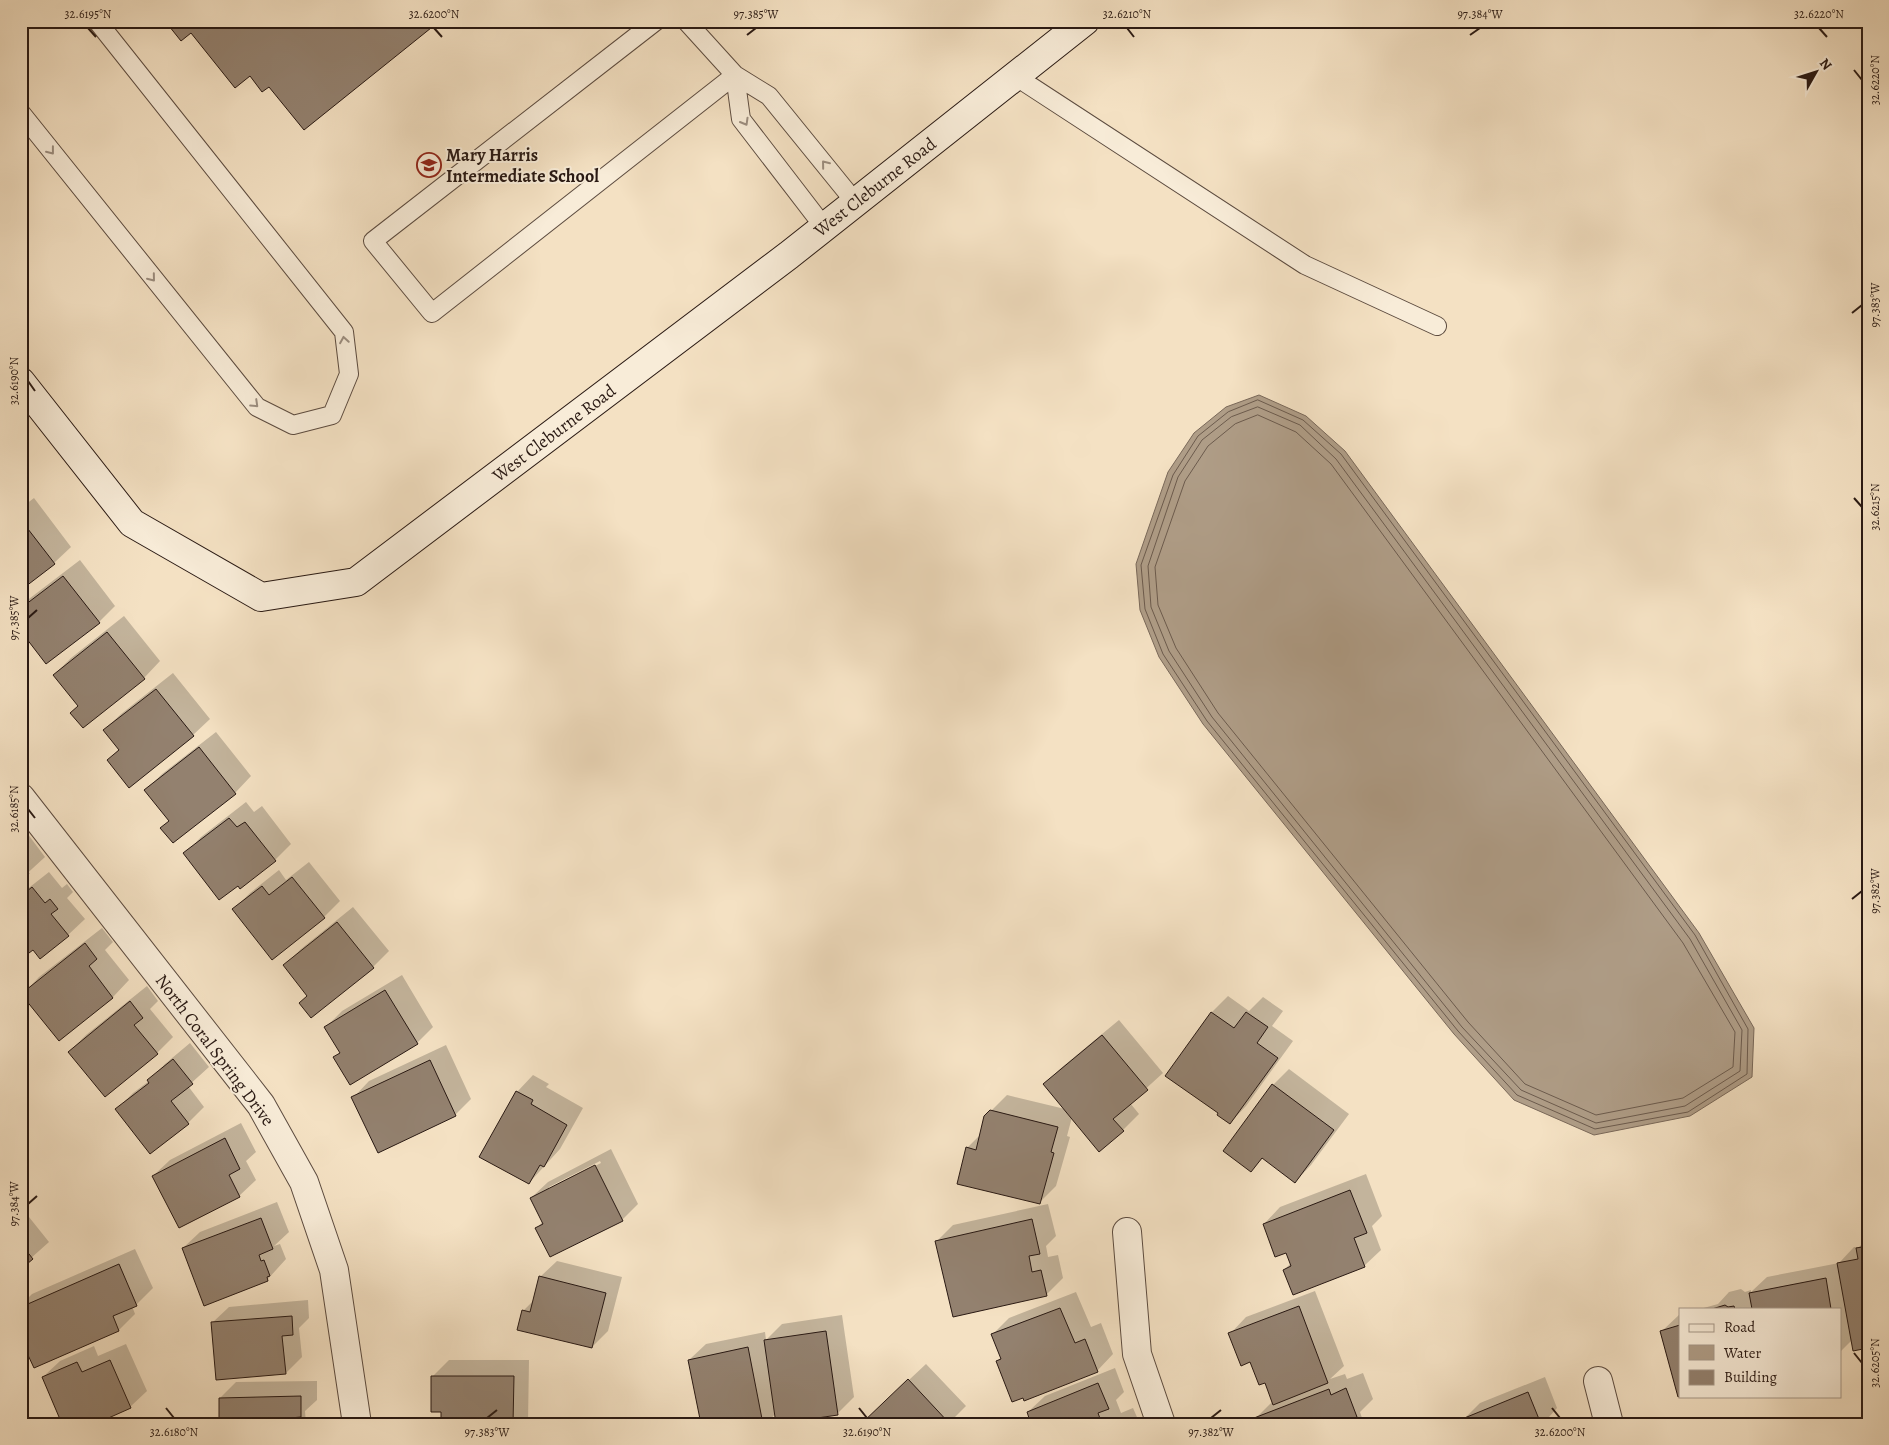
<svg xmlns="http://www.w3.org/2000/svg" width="1889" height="1445" font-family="Alegreya,serif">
	<rect width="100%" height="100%" fill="#f4e1c3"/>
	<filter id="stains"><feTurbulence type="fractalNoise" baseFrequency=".004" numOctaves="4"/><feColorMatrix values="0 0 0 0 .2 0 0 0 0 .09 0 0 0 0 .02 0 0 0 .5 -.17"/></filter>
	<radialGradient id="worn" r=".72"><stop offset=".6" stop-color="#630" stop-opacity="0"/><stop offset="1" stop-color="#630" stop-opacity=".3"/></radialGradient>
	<path fill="#af9d87" stroke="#796859" d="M1259 395 1306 416 1345 451 1699 933 1754 1028 1752 1077 1690 1116 1594 1135 1514 1100 1454 1034 1203 724 1159 657 1140 610 1136 564 1168 472 1194 433 1226 407Z"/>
	<path fill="#0003" fill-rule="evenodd" d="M167 21H436L430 27 269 85 250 75 191 32Z
		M34 498 71 547 54 563 21 589V508Z
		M80 560 115 606 99 622 21 633V605Z
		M124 616 160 661 144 678 79 705 54 675 71 658Z
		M173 673 210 719 193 735 109 760 119 749 104 730 121 714Z
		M216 732 251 776 235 793 162 828 170 820 146 790 162 774Z
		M246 802 254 812 262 806 291 844 275 860 185 854 201 837Z
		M21 825 45 857 21 879Z
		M309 862 340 901 324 917 234 909 250 893 279 870 286 880Z
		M49 872 62 888 67 884 73 892 67 898 85 919 68 935 40 957 33 948 21 957V894Z
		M353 907 389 951 373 967 308 995 285 965 301 949Z
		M102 928 113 942 105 950 129 980 113 997 59 1039 23 994 39 977Z
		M402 975 433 1027 417 1043 334 1058 340 1052 326 1027 342 1011Z
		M147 986 158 1001 150 1009 173 1037 157 1053 69 1052 86 1035Z
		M1228 996 1249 1011 1263 997 1283 1011 1272 1026 1293 1041 1246 1106 1230 1123 1220 1113 1167 1076 1212 1012Z
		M1119 1020 1163 1073 1130 1103 1139 1114 1123 1130 1072 1117 1067 1136 1070 1137 1056 1186 1040 1202 967 1148 981 1134 985 1117 1007 1095 1065 1109 1045 1084 1061 1068Z
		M190 1043 209 1067 188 1086 204 1107 188 1123 117 1109 133 1093 149 1081 165 1064Z
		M446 1045 471 1099 455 1115 353 1098 369 1081Z
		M1289 1069 1349 1114 1311 1165 1295 1182 1263 1158 1251 1170 1273 1085Z
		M533 1075 549 1084 546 1087 583 1108 560 1149 529 1183 517 1092Z
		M241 1123 256 1152 246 1161 256 1180 239 1196 153 1176 170 1160Z
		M611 1149 638 1204 622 1220 537 1228 543 1221 531 1198 548 1182ZM600 1161 601 1163 549 1189V1187Z
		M1366 1174 1382 1216 1372 1226 1381 1250 1364 1266 1284 1270 1291 1263 1286 1251 1264 1224 1280 1207Z
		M277 1202 289 1232 274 1246 280 1244 286 1259 267 1280 183 1248 200 1232Z
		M1048 1204 1056 1236 1046 1246 1048 1257 1058 1255 1063 1278 1046 1295 936 1242 953 1225Z
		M21 1207 49 1242 21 1267Z
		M1868 1238V1347L1852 1340 1840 1352V1309H1700L1718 1304 1729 1292 1741 1289 1745 1292 1751 1290V1292L1767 1277 1839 1263 1854 1247H1859Z
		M135 1249 153 1288 136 1305 132 1306 135 1314 119 1330 35 1367 21 1324V1305L32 1294Z
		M557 1261 622 1277 608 1331 592 1347 523 1311 535 1299 540 1277Z
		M1315 1291 1344 1366 1330 1379 1345 1374 1347 1379 1363 1373 1373 1399 1360 1412 1364 1424H1258L1256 1418 1272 1402 1266 1381 1230 1334 1246 1317Z
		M1076 1292 1091 1327 1101 1323 1113 1354 1097 1371 1024 1396 997 1361 1002 1357 993 1334 1009 1318Z
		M308 1300 309 1318 299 1328 302 1357 286 1373 212 1323 229 1307Z
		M1680 1314V1395H1679L1662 1331Z
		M842 1315 854 1397 837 1414 776 1413 766 1424H728L727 1419 702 1424 689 1360 706 1344 765 1332 766 1340 782 1324Z
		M126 1344 147 1391 130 1407 43 1377 60 1361 94 1346 98 1356Z
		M449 1360H529L528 1422 527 1424H442V1411L433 1376Z
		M926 1364 966 1406 948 1424 877 1410Z
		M1115 1368 1124 1392 1116 1400 1121 1413 1133 1408 1140 1424H1033L1028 1412 1045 1396Z
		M1545 1377 1557 1408 1549 1417 1550 1420 1546 1424H1466L1464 1419 1480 1403Z
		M317 1381V1400L305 1411 306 1424H220V1398L236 1382Z"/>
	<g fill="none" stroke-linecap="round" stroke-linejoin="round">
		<path stroke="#6c5b4d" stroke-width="1" d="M1258 400 1303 420 1341 454 1695 935 1748 1029 1747 1074 1688 1112 1595 1129 1517 1095 1458 1031 1207 721 1163 654 1145 609 1141 565 1173 475 1198 436 1228 412Z
			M1258 407 1300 425 1336 459 1690 939 1742 1030 1740 1071 1685 1106 1596 1123 1521 1090 1462 1027 1212 717 1169 651 1151 607 1148 566 1178 477 1202 440 1231 417Z
			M1258 415 1296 432 1331 464 1683 943 1735 1032 1733 1067 1683 1098 1596 1115 1525 1084 1468 1022 1218 713 1176 648 1158 605 1155 567 1185 481 1208 446 1235 424Z"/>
	</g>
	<path fill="#93816f" stroke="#291913" d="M165 21H432L428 24 431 28 304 130 269 87 262 92 250 76 235 88 191 33 181 41Z
		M21 520 55 564 21 590Z
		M63 576 100 623 46 664 23 634 21 635V608Z
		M107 632 145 679 83 728 70 713 78 706 53 675Z
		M156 689 194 736 129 788 107 760 119 750 103 730Z
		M199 747 236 794 173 843 160 828 169 821 144 790Z
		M229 818 237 827 245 822 276 861 240 889 238 886 219 900 183 853Z
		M21 863 29 874 21 880Z
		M292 877 325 918 272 960 232 909 262 886 269 895Z
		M32 887 45 903 50 899 58 909 51 914 69 936 40 959 33 950 21 959V896Z
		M337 922 374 968 311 1018 299 1003 307 996 283 965Z
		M85 943 97 959 89 966 113 998 59 1041 21 994Z
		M385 990 418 1044 350 1085 333 1057 340 1053 324 1027Z
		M130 1001 143 1018 134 1025 158 1054 105 1097 68 1052Z
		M1211 1012 1234 1028 1246 1012 1268 1027 1257 1043 1278 1058 1230 1124 1217 1115 1218 1113 1165 1076Z
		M1102 1035 1148 1090 1113 1119 1124 1131 1099 1152 1043 1084Z
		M173 1059 193 1084 171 1101 189 1124 150 1154 115 1109 149 1083 147 1080Z
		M430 1060 456 1116 378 1153 351 1097Z
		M1272 1084 1334 1130 1295 1183 1262 1158 1251 1172 1223 1151Z
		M516 1091 533 1100 531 1104 567 1125 544 1167 540 1165 529 1184 479 1157Z
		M990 1110 1058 1127 1051 1152 1054 1153 1040 1204 957 1184 966 1147 976 1150 984 1116Z
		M225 1138 240 1169 229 1175 240 1197 179 1228 152 1176Z
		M595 1165 623 1221 550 1257 535 1228 543 1224 530 1198Z
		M1350 1190 1367 1233 1354 1238 1365 1267 1293 1295 1283 1270 1291 1266 1286 1253 1275 1257 1263 1224Z
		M261 1218 273 1249 259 1255 261 1261 264 1260 270 1276 267 1277 268 1281 204 1306 182 1248Z
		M1032 1219 1040 1254 1029 1256 1032 1272 1041 1270 1047 1296 953 1317 935 1241Z
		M21 1244 33 1259 21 1269Z
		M1868 1246V1348L1853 1351 1837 1263 1858 1259 1856 1248Z
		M119 1264 137 1306 113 1316 119 1331 34 1368 21 1340V1307Z
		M539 1276 606 1293 592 1348 517 1330 522 1310 530 1312Z
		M1826 1278 1831 1309H1752L1749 1293Z
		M1725 1305 1728 1307 1734 1306 1735 1309H1712Z
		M1299 1306 1328 1383 1273 1405 1265 1383 1259 1385 1250 1362 1241 1366 1228 1333Z
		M1060 1308 1075 1343 1085 1339 1098 1372 1024 1401 1023 1398 1012 1402 996 1361 1001 1359 991 1334Z
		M292 1316 293 1335 282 1336 286 1374 216 1380 211 1322Z
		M1680 1325V1396L1678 1397 1660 1331Z
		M826 1331 838 1415 776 1424 764 1340Z
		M748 1347 763 1424H727L726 1421 701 1424 688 1360Z
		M110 1360 131 1408 95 1424H62L42 1377 77 1362 82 1372Z
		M431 1376H514L513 1424H441V1412H431Z
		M908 1379 950 1424H861Z
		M1098 1383 1109 1409 1098 1413 1102 1424H1031L1027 1412Z
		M1346 1388 1357 1417 1341 1422 1342 1424H1257L1254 1418 1329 1389 1331 1395Z
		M1528 1392 1541 1424H1464L1462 1419Z
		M301 1396V1417L290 1418V1424H219V1398Z"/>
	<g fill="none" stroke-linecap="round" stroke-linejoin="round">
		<defs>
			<path id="lane" d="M656 21 373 241 432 313 735 75
				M686 21 735 75 769 96 855 202
				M735 75 741 119 824 227
				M1015 76 1305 265 1437 326
				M21 113 257 407 293 425 332 415 349 374 344 332 97 21"/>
			<path id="street" d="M21 798 261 1105 304 1182 334 1270 357 1424
				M1127 1232 1137 1354 1161 1424
				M1598 1381 1609 1424"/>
			<path id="secondary" d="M21 382 132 523 261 597 356 582 789 255 1085 21"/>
		</defs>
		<use href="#lane" stroke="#5c4b3f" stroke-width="20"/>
		<use href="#street" stroke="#5c4b3f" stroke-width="30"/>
		<use href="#secondary" stroke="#291913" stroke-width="30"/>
		<use href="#lane" stroke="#f8ecd8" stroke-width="18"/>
		<use href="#street" stroke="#f8ecd8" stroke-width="28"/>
		<use href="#secondary" stroke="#f8ecd8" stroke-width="28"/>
	</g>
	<defs><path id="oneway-chevron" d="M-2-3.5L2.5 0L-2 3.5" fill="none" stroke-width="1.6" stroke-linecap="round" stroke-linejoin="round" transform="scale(1.25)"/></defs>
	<g stroke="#9b8d7f">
		<use href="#oneway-chevron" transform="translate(745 122) rotate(60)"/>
		<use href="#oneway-chevron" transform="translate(51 151) rotate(52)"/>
		<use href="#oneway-chevron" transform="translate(825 164) rotate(-129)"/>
		<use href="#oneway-chevron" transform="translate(152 278) rotate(51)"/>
		<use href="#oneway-chevron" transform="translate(344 340) rotate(-99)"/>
		<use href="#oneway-chevron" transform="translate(255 404) rotate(44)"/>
	</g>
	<path fill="none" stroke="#291913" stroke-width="2" d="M88 28 96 37M434 28 442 37M1127 28 1134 37M1819 28 1827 37M747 35 756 28M1470 35 1480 28M1854 70 1862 80M1852 313 1862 305M28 381 35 391M1854 498 1862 507M28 618 37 610M28 809 35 818M1852 899 1862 891M28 1204 37 1196M1854 1353 1862 1363M166 1408 174 1418M859 1408 867 1418M1552 1408 1560 1418M487 1418 497 1410M1211 1418 1221 1410"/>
	<defs>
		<symbol id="school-ring" viewBox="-11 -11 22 22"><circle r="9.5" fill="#f8ecd8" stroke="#8f2418" stroke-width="1.5"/><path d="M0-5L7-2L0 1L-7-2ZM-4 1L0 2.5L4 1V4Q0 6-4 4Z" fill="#8f2418"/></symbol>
	</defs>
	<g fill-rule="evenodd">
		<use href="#school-ring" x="415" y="151" width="28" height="28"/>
	</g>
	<g text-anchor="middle" stroke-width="4" stroke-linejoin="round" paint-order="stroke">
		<g font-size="18" font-weight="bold" fill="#291913" stroke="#f8ecd8" text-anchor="start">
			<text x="446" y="161">Mary Harris<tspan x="446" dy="21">Intermediate School</tspan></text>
		</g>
		<g font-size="18" fill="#291913" stroke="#f8ecd8">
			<text transform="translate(875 187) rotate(-38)" y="6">West Cleburne Road</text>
			<text transform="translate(554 433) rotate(-37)" y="6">West Cleburne Road</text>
			<text transform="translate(215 1050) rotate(53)" y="6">North Coral Spring Drive</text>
		</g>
	</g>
	<rect width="1889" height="1445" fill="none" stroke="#f4e1c3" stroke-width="55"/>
	<rect x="1679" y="1308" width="162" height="90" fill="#f8ecd8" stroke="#a59889"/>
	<rect x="1689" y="1324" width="25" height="8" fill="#f8ecd8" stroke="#a59889"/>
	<text x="1724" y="1332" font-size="15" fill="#291913">Road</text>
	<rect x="1689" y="1345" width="25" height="15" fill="#af9d87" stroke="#a59889"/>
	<text x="1724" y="1358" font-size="15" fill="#291913">Water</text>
	<rect x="1689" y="1370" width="25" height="15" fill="#93816f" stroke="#a59889"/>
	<text x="1724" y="1382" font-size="15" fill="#291913">Building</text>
	<g transform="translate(1816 72) rotate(51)" stroke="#f8ecd8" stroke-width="4" paint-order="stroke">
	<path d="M0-4L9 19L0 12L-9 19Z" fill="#291913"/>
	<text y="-8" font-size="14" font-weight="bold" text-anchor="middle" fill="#291913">N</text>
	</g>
	<rect x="28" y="28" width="1834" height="1390" fill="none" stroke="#291913" stroke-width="2"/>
	<g font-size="12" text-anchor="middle" fill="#291913">
		<text x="88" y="18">32.6195°N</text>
		<text x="434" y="18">32.6200°N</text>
		<text x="756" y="18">97.385°W</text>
		<text x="1127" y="18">32.6210°N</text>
		<text x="1480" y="18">97.384°W</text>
		<text x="1819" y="18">32.6220°N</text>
		<text transform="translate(1875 80) rotate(-90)" y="4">32.6220°N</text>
		<text transform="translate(1875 305) rotate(-90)" y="4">97.383°W</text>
		<text transform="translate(14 381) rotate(-90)" y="4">32.6190°N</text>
		<text transform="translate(1875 507) rotate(-90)" y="4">32.6215°N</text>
		<text transform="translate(14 618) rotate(-90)" y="4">97.385°W</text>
		<text transform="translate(14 809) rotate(-90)" y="4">32.6185°N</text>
		<text transform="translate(1875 891) rotate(-90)" y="4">97.382°W</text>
		<text transform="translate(14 1204) rotate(-90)" y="4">97.384°W</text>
		<text transform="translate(1875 1363) rotate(-90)" y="4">32.6205°N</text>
		<text x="174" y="1436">32.6180°N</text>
		<text x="487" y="1436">97.383°W</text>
		<text x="867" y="1436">32.6190°N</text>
		<text x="1211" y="1436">97.382°W</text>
		<text x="1560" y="1436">32.6200°N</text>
	</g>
	<rect width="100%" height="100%" filter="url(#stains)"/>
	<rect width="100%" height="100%" fill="url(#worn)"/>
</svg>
